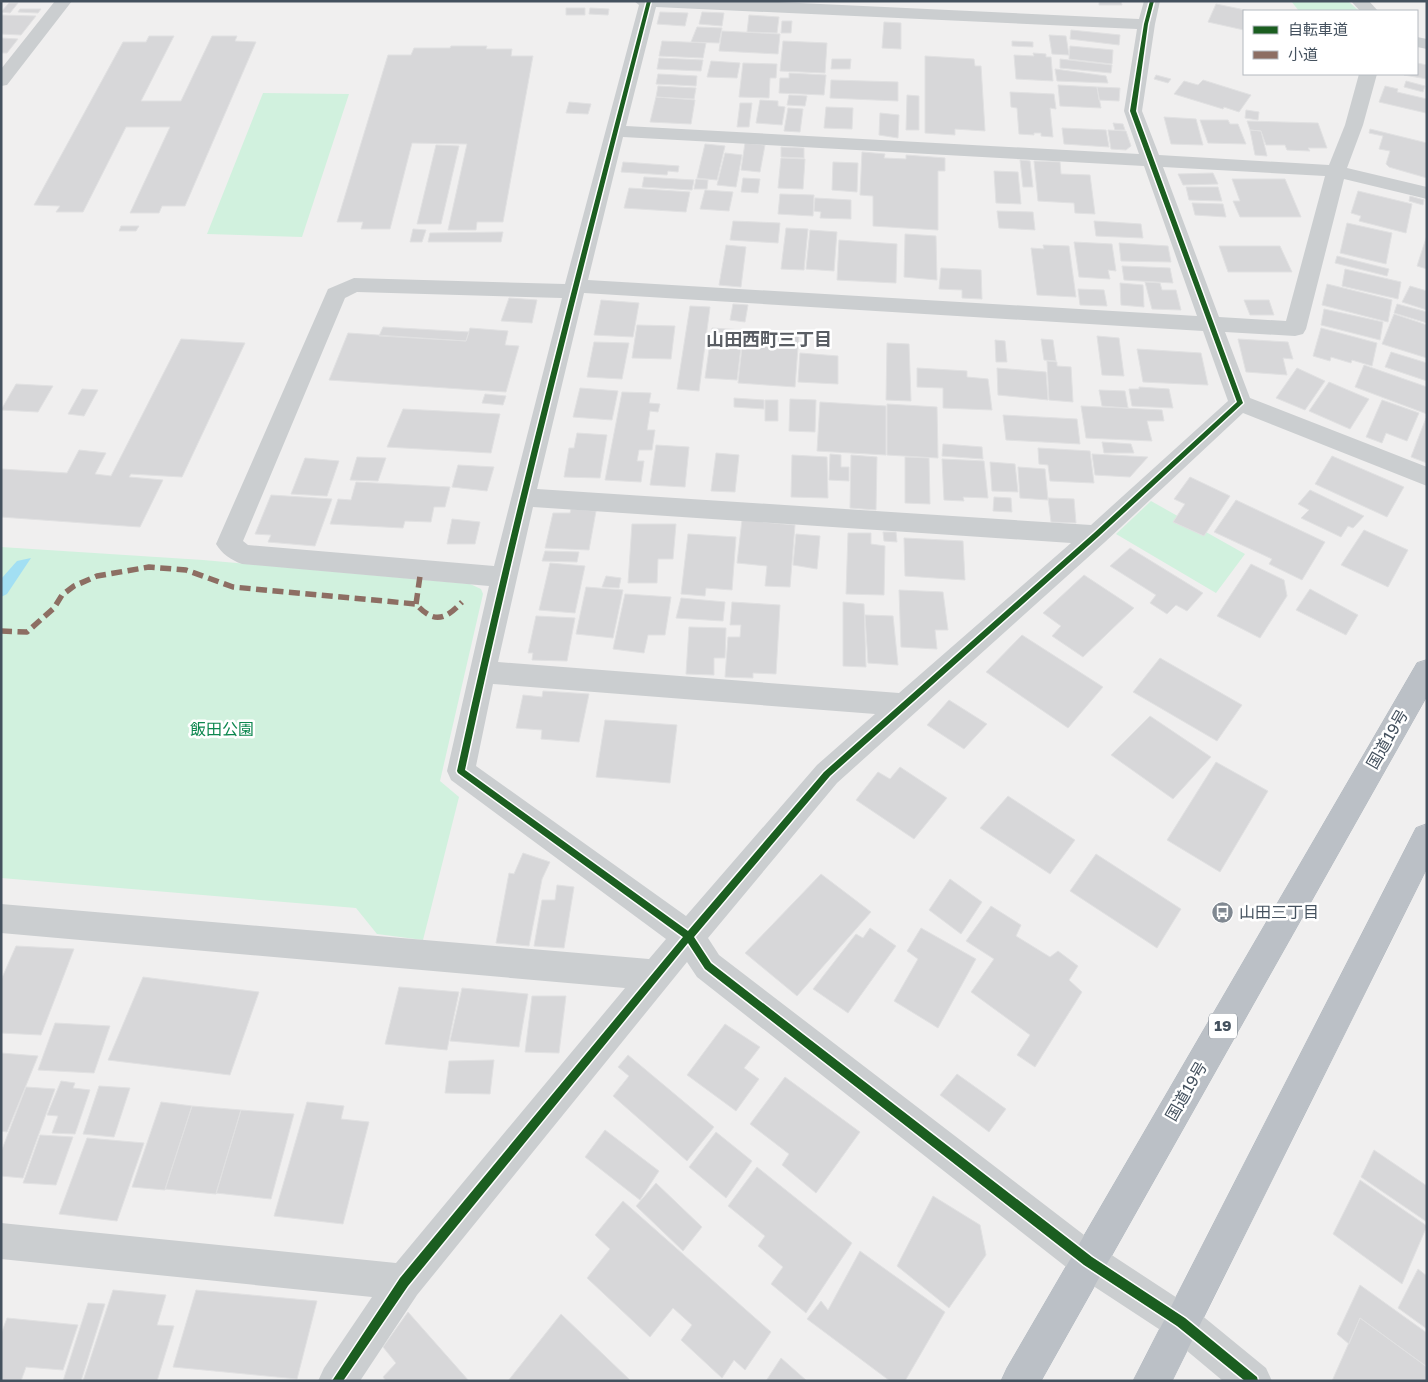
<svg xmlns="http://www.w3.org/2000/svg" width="1428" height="1382" font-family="'Golos Text','Noto Sans JP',sans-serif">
	<rect width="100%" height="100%" fill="#f0efef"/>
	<path fill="#d1f1de" d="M1291 1H1348L1359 11H1299Z
		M263 93 349 94 302 237 207 234Z
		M1151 501 1245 554 1216 593 1116 534Z
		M1 547 203 560 470 584 481 589 483 594 440 781 459 797 423 940 377 934 356 908 1 878Z"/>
	<path fill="#a2dff3" d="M31 558 7 594 1 597V579L17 561Z"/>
	<path fill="#d7d7d9" stroke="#e1e1e2" d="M1099 1H1121L1122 5H1099Z
		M9 3H18L10 13 1 12Z
		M1216 4 1250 11H1244V30L1208 22Z
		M566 8H585V15H566Z
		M590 8 609 9 608 15 589 14Z
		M20 9H41L38 13 18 12Z
		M660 12 688 13 685 26 657 24Z
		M702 12 724 13 722 26 699 24Z
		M1 15 36 16 21 35 1 34Z
		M749 15 779 17 777 33 747 32Z
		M782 21H792L791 33H781Z
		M884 22 901 23V49L882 48Z
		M697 27 722 28 719 43 691 42Z
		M1071 30 1120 35 1119 45 1070 39Z
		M722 31 780 34 778 54 719 51Z
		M1049 35 1066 36 1069 55 1052 54Z
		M149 36H174L141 101H181L212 36H237L235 41 256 42 185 206H162L159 213H130L170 127H126L83 212H56L60 206 34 205 123 42H146Z
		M1 38 18 39 7 53H1Z
		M662 41 706 43 703 58 659 56Z
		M783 41 827 43 825 73 780 71Z
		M1012 41 1033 42V47L1012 46Z
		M451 46H487L486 49H512L511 56H533L503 222H477L476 230H448L467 144 412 143 390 229H361L363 222H337L388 55H411L414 48H450Z
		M1070 46 1113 50 1112 64 1069 59Z
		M1033 53 1046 54V57H1051L1053 81 1016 79 1014 55 1034 56Z
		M925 56 974 59 975 66H981L985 131 955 129V135L925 133Z
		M659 58 703 60 701 71 657 69Z
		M832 59H851L850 69H831Z
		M1060 59 1112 65 1111 73 1060 68Z
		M711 61 740 63 737 78 707 77Z
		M743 63 777 64 776 78H770L769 98 739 97Z
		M1417 63 1427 65V79L1404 75 1417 74Z
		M1055 69 1106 76 1108 83 1057 81Z
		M789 73 826 75 824 95 779 93 780 78H789Z
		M658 74 697 76 696 86 656 84Z
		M1156 75 1171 79 1168 83 1154 79Z
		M831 80 898 82V101L830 98Z
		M1203 80 1251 95 1239 112 1224 107 1223 109 1174 94 1184 81 1198 85Z
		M1406 81 1425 86 1423 92 1404 87Z
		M1058 85 1097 87 1101 108 1060 106Z
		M658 86 696 88 694 99 656 97Z
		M1385 86 1398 89 1397 92 1427 99 1426 113 1379 102Z
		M1097 87 1120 88 1119 101 1099 100Z
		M1010 92 1054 94 1056 109 1050 108 1053 137 1041 136V133H1034V135L1019 134 1017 108 1011 107Z
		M789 95 807 96 805 106 787 105Z
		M907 95 919 96V130H906Z
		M656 97 695 100 691 124 650 122Z
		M760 100 778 101V106L785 107 782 125 756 123Z
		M569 102 591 104 588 114 566 113Z
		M740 103H752L749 127H737Z
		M826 107 853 108 852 129 824 128Z
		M788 108 803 109 800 132 784 131Z
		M1246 110 1259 112 1258 120 1245 118Z
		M880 113 899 115 898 138 879 135Z
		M1164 117 1196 119 1203 145 1171 144Z
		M1200 120H1228L1230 124H1238L1246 144 1208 143Z
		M1247 121 1318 123 1327 148H1308L1310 151 1287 150 1285 145H1266L1261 131 1250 130Z
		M1113 123 1123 124 1125 130H1115Z
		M1062 128 1106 130 1109 147 1064 144Z
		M1370 129 1427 143V178L1389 167 1386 164 1390 151 1379 149 1383 136 1369 133Z
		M1108 130 1126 131 1131 146 1126 150 1111 149Z
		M1250 130 1261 131 1267 156 1255 155Z
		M745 143 765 145 760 172 741 170Z
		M705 144 725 146 717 180 697 178Z
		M436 145 459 146 441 224H417Z
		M781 147 804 148V158L781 157Z
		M862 152 885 154 884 158 906 159V155L945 158V171H938V230L873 226V196L860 195Z
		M725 153 742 155 736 187 717 185Z
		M781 158 805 159 803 189 778 188Z
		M1020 160 1030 161 1033 187H1023Z
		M1034 161 1060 162 1061 174 1090 175 1095 214 1075 213 1074 203 1038 201Z
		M623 162 679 166 678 172 668 171 667 175 621 172Z
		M833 162 858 163 857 192 832 190Z
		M994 171 1018 172 1021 204 996 203Z
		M1213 173 1218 184 1183 185 1178 174Z
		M644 177 694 180 692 190 642 187Z
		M743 178 760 179 758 193 741 192Z
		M696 179 708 180 707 189H694Z
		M1232 179H1285L1301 217H1240L1233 201H1240Z
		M1186 187H1218L1222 201 1189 200Z
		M629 188 690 192 686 212 624 208Z
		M705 190 733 192 729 211 700 209Z
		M1358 191 1412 204 1406 233 1359 221 1361 216 1351 213Z
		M780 194 814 195 813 216 778 214Z
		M1410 196 1424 200 1423 205 1409 201Z
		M815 198 851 200V219L820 218 821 212 814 211Z
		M1192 203 1223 204 1226 217 1195 215Z
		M997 211 1033 212 1035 230 999 228Z
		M733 221 780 223 778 243 730 240Z
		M1094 221 1141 224 1143 238 1096 236Z
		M1347 223 1392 233 1386 264 1340 253Z
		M121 226H139L136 231H119Z
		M786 228 808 229 804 270 781 269Z
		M413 229 426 230 422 242H410Z
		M810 230 837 232 834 271 806 269Z
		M503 232 501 242H428L430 233Z
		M905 234 936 236 937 280 904 277Z
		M1427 235V269L1417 266Z
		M839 240 897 244 896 283 837 280Z
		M1074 242 1112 244 1116 271 1108 270 1110 279 1079 277Z
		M1119 243 1168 246 1171 262 1121 261Z
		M726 245 746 247 741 287 719 285Z
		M1043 245 1069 246 1076 297 1037 295 1031 248 1044 249Z
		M1219 246H1280L1292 272H1228Z
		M1337 256 1389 269 1387 276 1335 263Z
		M1122 266 1170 268 1173 283 1124 280Z
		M941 268 981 270 982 299 962 298V290L939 289Z
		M1345 269 1401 282 1398 299 1342 286Z
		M1145 282 1160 283 1162 290H1176L1181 310 1152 309Z
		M1120 283 1143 285 1144 307 1121 305Z
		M1327 284 1392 300 1388 322 1322 305Z
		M1410 286 1427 291V310L1402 302Z
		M1078 289 1104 290 1107 306 1080 305Z
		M509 298 537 300 532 323 501 321Z
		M601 300 639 303 633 337 594 335Z
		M1244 300H1269L1274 315H1250Z
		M733 304 748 305 745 322 730 320Z
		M1397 304 1427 312V323L1394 313Z
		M690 306 710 307 699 391 677 389Z
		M1324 309 1383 322 1380 340 1321 325Z
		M1394 314 1427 325V358L1382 344Z
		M637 325 675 326 671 359 632 358Z
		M383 327 469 332 466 341 379 336Z
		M470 328 508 331 505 345 519 346 506 392 329 380 348 333 466 341Z
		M712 328 743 330 737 380 705 378Z
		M1321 328 1377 343 1372 366 1352 360 1351 363 1331 357 1330 361 1313 356Z
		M744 330 799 333 795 387 738 383Z
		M1097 336 1119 338 1124 376 1102 375Z
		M181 339 245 343 182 477 131 474 129 477 163 480 140 527 1 517V469L67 473 79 450 106 453 95 474 111 476Z
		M1041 339 1053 340 1056 361 1044 360Z
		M1238 339 1288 342 1293 359 1283 358 1287 375 1246 372Z
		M995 340 1005 341 1007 362H996Z
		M594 342 629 343 622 379 587 377Z
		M887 343 909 344 911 401 886 400Z
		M1137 349 1201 353 1208 385 1143 382Z
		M1391 352 1427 363V381L1385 367Z
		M800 353 838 356V384L798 382Z
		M1047 361 1057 362V366L1071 367 1073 402 1049 400Z
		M1364 365 1427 387V414L1355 387Z
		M917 368 967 371V377L988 379 992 410 943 408V388L917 387Z
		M997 368 1046 372 1048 400 998 395Z
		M1297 368 1325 381 1305 410 1276 398Z
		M1329 382 1369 399 1350 429 1309 411Z
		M16 384 53 386 38 412 1 410Z
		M1139 387 1169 389 1173 408 1132 406 1129 389H1139Z
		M580 388 618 391 612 420 573 417Z
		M82 389 98 390 84 416 68 414Z
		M1099 390 1125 391 1128 408 1102 406Z
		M622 392 651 393 649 403 660 404 658 412 650 411 647 430H655L652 450H639L637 461H644L641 482 605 480Z
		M485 394 506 396 503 405 482 403Z
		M734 398 764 400V409L734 407Z
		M790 399 816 400 815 432 789 431Z
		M765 400H778V421H765Z
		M1382 400 1419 413 1407 441 1386 433 1382 443 1366 437Z
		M820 402 886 406V455L817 451Z
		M887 404 937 407 938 458 887 455Z
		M1081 406 1162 410 1164 421H1147L1152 441 1086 438Z
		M403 409 500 414 491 453 387 447Z
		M1003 415 1077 419 1080 444 1006 440Z
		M1426 418H1427V463L1411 457Z
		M577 433 607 435 600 478 564 477 569 448H574Z
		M1102 442 1131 444 1134 453H1104Z
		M943 444 982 447 983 459 942 456Z
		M656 445 689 447 685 487 650 485Z
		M1038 448 1090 451 1094 483 1050 481 1048 465 1039 464Z
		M716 453 739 455 735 492 711 491Z
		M830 454 841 455V467H849V481L829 480Z
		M1092 454 1148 457 1130 477 1095 475Z
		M792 455 827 457 828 498 791 497Z
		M851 455 877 457 876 510 850 508Z
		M1332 456 1404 487 1387 517 1315 484Z
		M357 457 386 458 378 481 350 480Z
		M905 457 929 458 930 504 905 503Z
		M305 458 339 461 327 496 291 494Z
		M942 459 984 461 988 498 963 497 964 501 944 500Z
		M990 462 1015 464 1018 492 992 491Z
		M458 465 494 467 487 491 452 487Z
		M1018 467 1045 469 1048 500 1020 498Z
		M1190 477 1230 496 1204 536 1173 522 1185 504 1174 499Z
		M356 482 450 487 445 507H434L431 522 405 521 403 528 330 524 338 499 351 500Z
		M1310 490 1364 516 1353 528 1348 526 1341 537 1301 518 1309 510 1298 504Z
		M271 495 332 499 315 546 268 542 271 535 255 534Z
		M994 497 1011 498 1012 512 993 511Z
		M1048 498 1074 499 1076 523 1051 522Z
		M1236 500 1325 542 1302 580 1269 564 1272 559 1214 532Z
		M571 509 596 511 589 550 545 548 553 513H570Z
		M452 519 480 522 475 544H447Z
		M742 520 795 525 790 587 765 586 767 566 737 563Z
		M632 524H676L673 559H658L657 583H628Z
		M1364 530 1408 550 1388 587 1341 565Z
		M883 532H896L897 542 884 541Z
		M848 533H871V544L885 546 884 595 846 594Z
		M688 534 736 537 732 590 706 588 705 596 681 594Z
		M796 534 820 536 817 569 793 565Z
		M904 538 963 541 965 580 905 576Z
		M1130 548 1203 593 1187 611 1176 605 1167 614 1150 603 1156 595 1110 566Z
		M545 551 579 552 577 562 542 561Z
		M550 563 585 566 575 613 539 610Z
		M1251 564 1284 580 1287 596 1260 638 1217 616Z
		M1084 575 1134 608 1083 657 1052 636 1061 626 1043 613Z
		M606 576 621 578 619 588 602 587Z
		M586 587 623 590 613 638 576 634Z
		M1310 589 1358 615 1346 635 1296 610Z
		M899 590 943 592 948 630H935L937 649 901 647Z
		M625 594 671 597 665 635H648L644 653 613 649Z
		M681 598 725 602 723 621 676 618Z
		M732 602 780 605 776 674 753 673V678L725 677 728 637H740L741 625H730Z
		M843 602 864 604 866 667 843 666Z
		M865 615 893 616 898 665 868 663Z
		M536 616 575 618 567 661 532 660 533 653H528Z
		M689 627 726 628 725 658H714V675L686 674Z
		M1022 635 1103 687 1068 728 986 672Z
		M1160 658 1242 705 1217 741 1133 692Z
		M543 691 589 694 579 742 541 739 542 730 516 728 523 695 542 697Z
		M949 700 987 724 964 749 927 725Z
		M1150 716 1211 757 1173 799 1111 755Z
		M605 720 677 725 670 783 596 777Z
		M1216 762 1268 791 1220 872 1167 840Z
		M900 767 947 798 914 839 856 800 878 772 890 779Z
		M1008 796 1075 840 1050 874 980 828Z
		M523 853 550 862 542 879 529 946 496 943 509 873 514 874Z
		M1096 854 1181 909 1157 948 1070 891Z
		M821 874 871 912 797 996 745 953Z
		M950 879 982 902 961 934 929 910Z
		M557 885 574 887 564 948 534 946 542 900H555Z
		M991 906 1021 925 1016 936 1050 957 1058 951 1078 966 1069 980 1082 992 1035 1067 1017 1055 1030 1035 971 992 994 959 966 941Z
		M870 928 896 946 848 1013 813 989 856 934 863 938Z
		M921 928 976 959 938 1028 894 1001 918 959 907 951Z
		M16 946 74 949 41 1035 1 1033V980Z
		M143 977 259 992 230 1075 108 1060Z
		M399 987 459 992 447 1050 385 1044Z
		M462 988 528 994 519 1047 450 1041Z
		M532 996H566L559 1053 525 1052Z
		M55 1023 110 1026 94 1073 38 1070Z
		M725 1024 760 1047 744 1068 759 1079 736 1111 687 1075Z
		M1 1053 38 1056 7 1132 1 1131Z
		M628 1055 714 1127 687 1161 613 1096 629 1076 618 1067Z
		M494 1060 490 1094 445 1093 449 1061Z
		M957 1074 1006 1109 989 1132 940 1095Z
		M785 1077 860 1132 816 1193 782 1165 789 1154 750 1124Z
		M61 1081 75 1083 73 1088 90 1090 75 1134 52 1133 58 1116 47 1115Z
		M99 1086 130 1088 114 1137 83 1134Z
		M26 1087 55 1089 23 1178 1 1176V1152Z
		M161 1102 192 1106 165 1190 132 1187Z
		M307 1102 344 1106 341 1119 369 1122 343 1224 274 1216Z
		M192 1106 241 1110 216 1194 165 1189Z
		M241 1110 294 1114 271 1199 216 1193Z
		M605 1130 659 1171 640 1200 585 1157Z
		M716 1132 752 1161 726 1198 689 1167Z
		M40 1135 73 1137 56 1185 23 1183Z
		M87 1138 144 1143 117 1221 59 1214Z
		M1374 1150 1427 1186V1222L1361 1177Z
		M757 1167 852 1243 806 1313 771 1284 783 1267 758 1246 765 1236 728 1206Z
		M1360 1180 1427 1226 1402 1284 1333 1234Z
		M656 1183 702 1227 683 1251 636 1206Z
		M933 1196 980 1225 986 1255 949 1308 897 1266Z
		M623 1201 771 1332 745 1370 734 1360 722 1378 681 1340 692 1325 673 1308 650 1337 587 1278 610 1249 595 1235Z
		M860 1251 945 1312 905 1381H890L807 1319 821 1301 828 1310Z
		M1418 1269 1427 1276V1329L1398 1308Z
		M1360 1285 1427 1333V1367L1360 1318 1349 1344 1337 1334Z
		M113 1290 166 1295 157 1325 174 1326 157 1381H83Z
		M196 1290 317 1301 297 1379 173 1367Z
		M88 1303 105 1304 81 1381H63Z
		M408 1312 469 1381H386L383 1377 396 1363 383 1347Z
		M561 1314 631 1381H508Z
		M7 1318 78 1325 63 1370 26 1367 21 1381H1V1334Z
		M1360 1318 1427 1367V1381H1332Z
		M781 1358 807 1381H766Z"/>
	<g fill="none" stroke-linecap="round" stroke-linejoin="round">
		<defs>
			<path id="highway" d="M1427 660V696L1041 1381H1001L1007 1368 1417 663Z
				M1427 824V868L1172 1381H1133L1416 828Z"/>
		</defs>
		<use href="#highway" stroke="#b3b9c0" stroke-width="1"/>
		<path fill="#cbced0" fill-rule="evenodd" d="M55 1H72L7 85 1 86V69Z
			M634 1H759L1139 19 1144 1H1160L1155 24 1142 111 1159 155 1329 165 1345 125 1359 74H1377L1363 125 1347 168 1427 187V199L1344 179 1306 329 1303 334 1295 336 1225 332 1250 398 1427 467V486L1243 413 1105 542 837 783 708 938 719 955 1101 1248 1194 1309 1266 1368 1272 1381H1223L1168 1335 1075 1274 697 977 687 962 417 1295 360 1381H318L324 1368 372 1297 1 1259V1223L396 1263 625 988 1 933V904L649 959 666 939 451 780 447 771 489 586 242 564C231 560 222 554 216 544L328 289 354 278 565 284 639 5ZM656 7 1137 29 1124 111 1139 154 626 126ZM623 137 1144 166 1197 316 588 280ZM1163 167 1325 176 1286 321 1219 317ZM357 292 562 298 494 566 248 545 243 541 345 298ZM584 293 1203 331 1228 401 1091 525 537 489ZM533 507 1071 543 899 693 498 662ZM493 684 875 714 817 765 686 916 476 766Z
			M1351 1H1369L1378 11H1360Z
			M1417 37 1427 39V49L1417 47Z"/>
		<use href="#highway" fill="#bbc0c6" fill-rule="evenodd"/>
		<path stroke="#8d6e63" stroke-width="5.5" stroke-dasharray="11 5.5" stroke-linecap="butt" d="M416 604 420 576
			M1 631 27 632 54 608 62 595 74 586 97 576 149 567 186 570 233 587 416 604C434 624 445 620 462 602"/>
		<defs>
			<path id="cycleway" d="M647 1H651C586 257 520 512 465 770L688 931 824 772 1094 533 1237 402 1130 111 1144 24 1150 1H1154L1148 24 1136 111 1243 403 1098 537 830 776 694 937 711 963 1092 1257 1185 1318 1257 1377 1258 1381H1245L1177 1326 1084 1265 705 969 688 943 408 1286 343 1381H332L400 1278 683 937 458 773 457 771C513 513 580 257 647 1Z"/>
		</defs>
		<use href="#cycleway" stroke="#fff" stroke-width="3"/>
		<use href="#cycleway" fill="#1b5e20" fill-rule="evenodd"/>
	</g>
	<defs>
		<symbol id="bus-disc" viewBox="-11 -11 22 22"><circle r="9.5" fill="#808891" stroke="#fff"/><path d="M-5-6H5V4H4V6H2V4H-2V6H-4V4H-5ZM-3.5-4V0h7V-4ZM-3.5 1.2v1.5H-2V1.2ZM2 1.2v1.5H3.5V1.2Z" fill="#fff"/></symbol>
	</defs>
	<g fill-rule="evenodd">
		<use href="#bus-disc" x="1210" y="900" width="25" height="25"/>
	</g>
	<g text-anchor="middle" stroke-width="5" stroke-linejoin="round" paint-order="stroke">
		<rect fill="#fff" stroke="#7c858e" stroke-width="1" x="1209" y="1013.5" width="28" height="25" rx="4"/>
		<g font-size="15" font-weight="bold" fill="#44515e">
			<text x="1223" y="1031">19</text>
		</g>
		<g font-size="16" fill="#0d874f" stroke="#fff">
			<text x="222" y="735">飯田公園</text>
		</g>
		<g font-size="16" fill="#44515e" stroke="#fff">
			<text transform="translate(1387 739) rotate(-60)" y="6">国道19号</text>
			<text transform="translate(1186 1091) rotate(-60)" y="6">国道19号</text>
		</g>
		<g font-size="16" fill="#44515e" stroke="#fff" text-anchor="start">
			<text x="1239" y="918">山田三丁目</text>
		</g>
		<g font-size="18" font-weight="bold" fill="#5a5e64" stroke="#fff">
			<text x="769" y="346">山田西町三丁目</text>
		</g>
	</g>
	<rect width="1428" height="1382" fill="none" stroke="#44515e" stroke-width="5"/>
	<rect x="1243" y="10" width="175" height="65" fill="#ffffff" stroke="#b4b9bf"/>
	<rect x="1253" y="26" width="25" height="8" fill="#1b5e20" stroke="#b4b9bf"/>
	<text x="1288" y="35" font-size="15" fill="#44515e">自転車道</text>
	<rect x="1253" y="51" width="25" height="8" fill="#8d6e63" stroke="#b4b9bf"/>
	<text x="1288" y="60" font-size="15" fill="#44515e">小道</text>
</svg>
